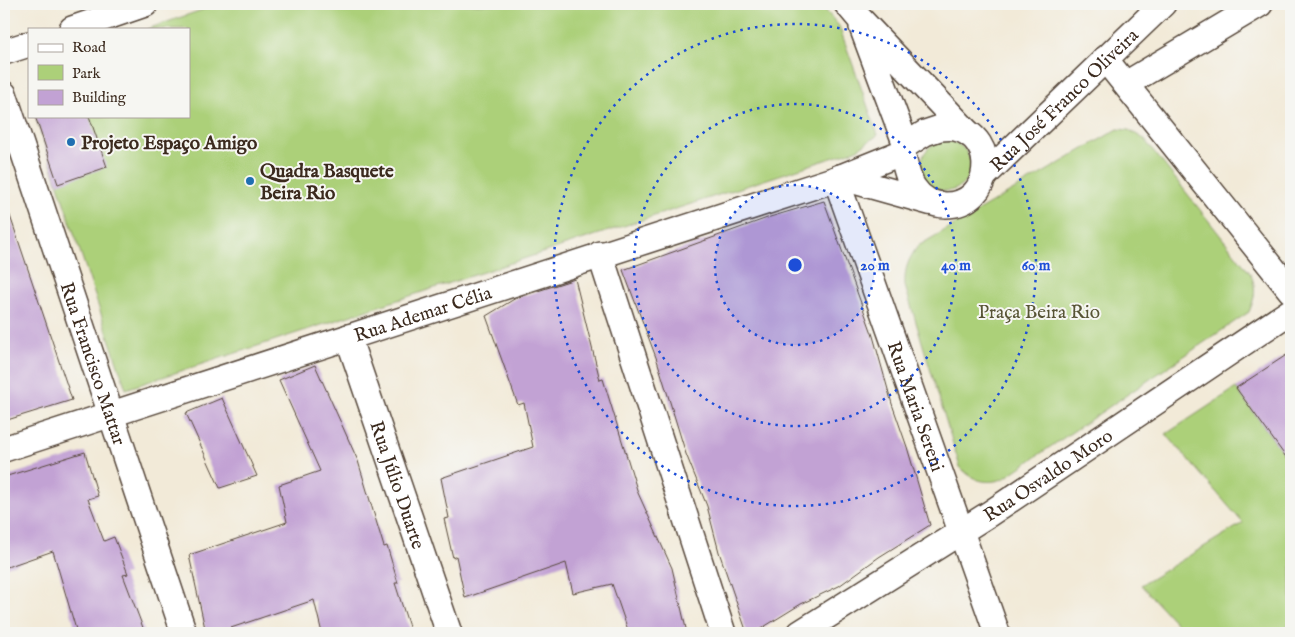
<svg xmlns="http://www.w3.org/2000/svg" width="1295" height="637" font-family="'IM FELL English',serif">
	<rect width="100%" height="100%" fill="#f6f6f2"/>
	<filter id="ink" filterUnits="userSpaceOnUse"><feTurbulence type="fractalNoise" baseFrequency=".02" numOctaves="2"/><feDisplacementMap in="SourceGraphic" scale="10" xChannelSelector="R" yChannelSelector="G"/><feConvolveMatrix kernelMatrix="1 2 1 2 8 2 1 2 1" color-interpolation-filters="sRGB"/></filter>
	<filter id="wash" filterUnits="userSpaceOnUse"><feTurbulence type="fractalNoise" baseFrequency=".0096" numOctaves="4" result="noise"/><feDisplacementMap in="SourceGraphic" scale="20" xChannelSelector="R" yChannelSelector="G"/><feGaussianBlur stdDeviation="1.12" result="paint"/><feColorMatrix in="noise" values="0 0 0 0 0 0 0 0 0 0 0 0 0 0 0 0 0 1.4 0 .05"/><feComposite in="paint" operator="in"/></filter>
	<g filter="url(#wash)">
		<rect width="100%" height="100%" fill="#f2ead8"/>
		<path fill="#acd079" stroke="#747d4c" d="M219 4H820L839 26 878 135 856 150 126 389 35 116H189V29H147Z
			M1118 129 1129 130 1144 139 1250 273C1257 287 1255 298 1249 312L1003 479C985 485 972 480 960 467L905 286C904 270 908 259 918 246Z
			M921 166a25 25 0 1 1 50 0a25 25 0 1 1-50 0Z
			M1236 388 1291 464V623L1279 633H1185L1141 585 1243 523 1166 434Z"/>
		<g id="blocks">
			<path fill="#c2a2d4" d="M35 116H89L107 167 58 184Z
				M824 201 873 336 892 404 907 447 930 525 879 557 839 586 801 604 754 633H747L719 552 707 506 686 454 657 360 623 270 770 217Z
				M7 207 72 400 4 421V208Z
				M575 279 600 380 603 379 638 493 672 568 687 633H629L612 584 573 593 566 563 465 598 456 556 453 558 444 519 449 518 441 478 533 447 524 403 518 405 486 316 516 298Z
				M1291 352V464L1236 388Z
				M315 365 358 461 384 547 387 546 398 583H395L411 633H322L314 600 216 633H206L189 555 287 522 279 485 320 471 279 380Z
				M222 398 257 476 220 488 186 413Z
				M85 452 98 496 88 499 104 541 114 537 128 574 123 575 145 633H77L53 551 4 568V477Z"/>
		</g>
	</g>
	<g filter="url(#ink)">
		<use href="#blocks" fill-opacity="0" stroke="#56473a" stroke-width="1"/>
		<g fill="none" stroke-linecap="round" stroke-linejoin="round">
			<defs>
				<g id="street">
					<path d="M847 4 858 17 969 134"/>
					<path d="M862 27 906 145"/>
					<path d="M72 29 145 4"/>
					<path d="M4 52 29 44"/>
					<path d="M1105 59 1291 291"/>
					<path d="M1126 84 1260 4"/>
					<path id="s1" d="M4 94 184 633"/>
					<path d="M940 128C944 128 950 127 955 128 999 137 993 205 946 205 933 205 921 199 914 188 909 182 903 160 903 152 903 149 905 147 906 145L925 133Z"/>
					<path id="s2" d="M985 175 1163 4"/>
					<path d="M840 177 929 202"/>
					<path id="s3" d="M836 179 997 633"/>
					<path d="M600 254 723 633"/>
					<path id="s4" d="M348 337 449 633"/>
					<path id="s5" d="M4 449 836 179 903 152"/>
					<path id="s6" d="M800 633 989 514 1291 311"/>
				</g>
			</defs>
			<use href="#street" stroke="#56473a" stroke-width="28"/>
			<use href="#street" stroke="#fff" stroke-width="25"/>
		</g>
	</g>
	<circle cx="795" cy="265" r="80" fill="#1d4ed8" fill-opacity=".12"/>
	<g fill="none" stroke="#1d4ed8" stroke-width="2.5" stroke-dasharray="2.5 5">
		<circle cx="795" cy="265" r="80"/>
		<circle cx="795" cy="265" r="161"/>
		<circle cx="795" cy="265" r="241"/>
	</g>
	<g fill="#1f6fb2" stroke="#f6f6f2" stroke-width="2">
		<circle cx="71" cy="142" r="5"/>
		<circle cx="250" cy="181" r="5"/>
	</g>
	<g text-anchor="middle" stroke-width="4" stroke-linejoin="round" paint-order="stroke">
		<g font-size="19" fill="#3b2a1e" stroke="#f6f6f2">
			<text dy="7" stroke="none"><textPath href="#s2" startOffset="109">Rua José Franco Oliveira</textPath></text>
			<text dy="7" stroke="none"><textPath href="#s5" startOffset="440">Rua Ademar Célia</textPath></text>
			<text dy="7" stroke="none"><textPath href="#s1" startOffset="284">Rua Francisco Mattar</textPath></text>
			<text dy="7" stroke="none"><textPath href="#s3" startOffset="241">Rua Maria Sereni</textPath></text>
			<text dy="7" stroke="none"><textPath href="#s6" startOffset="294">Rua Osvaldo Moro</textPath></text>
			<text dy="7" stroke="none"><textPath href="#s4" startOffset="156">Rua Júlio Duarte</textPath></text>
		</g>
		<g font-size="19" font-weight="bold" fill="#3b2a1e" stroke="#f6f6f2" text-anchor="start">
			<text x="81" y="149">Projeto Espaço Amigo</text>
			<text x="260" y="177">Quadra Basquete<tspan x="260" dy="22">Beira Rio</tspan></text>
		</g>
		<g font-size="19" fill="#575435" stroke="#f6f6f2">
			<text x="1039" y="318">Praça Beira Rio</text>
		</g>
	</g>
	<circle cx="795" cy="265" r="8" fill="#1d4ed8" stroke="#f6f6f2" stroke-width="2.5"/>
	<g font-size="15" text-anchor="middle" font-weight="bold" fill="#1d4ed8" stroke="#f6f6f2" stroke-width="4" stroke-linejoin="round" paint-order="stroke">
		<text x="875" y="270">20 m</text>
		<text x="956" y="270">40 m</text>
		<text x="1036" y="270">60 m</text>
	</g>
	<rect width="1295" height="637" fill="none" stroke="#f6f6f2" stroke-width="20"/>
	<rect x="28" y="28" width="162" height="90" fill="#f6f6f2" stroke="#aba49d"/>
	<rect x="38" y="44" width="25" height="8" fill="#ffffff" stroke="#aba49d"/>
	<text x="72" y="52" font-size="15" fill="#3b2a1e">Road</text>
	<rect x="38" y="65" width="25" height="15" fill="#acd079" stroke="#aba49d"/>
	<text x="72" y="78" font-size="15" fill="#3b2a1e">Park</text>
	<rect x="38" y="90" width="25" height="15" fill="#c2a2d4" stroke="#aba49d"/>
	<text x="72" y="102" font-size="15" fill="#3b2a1e">Building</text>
</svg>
